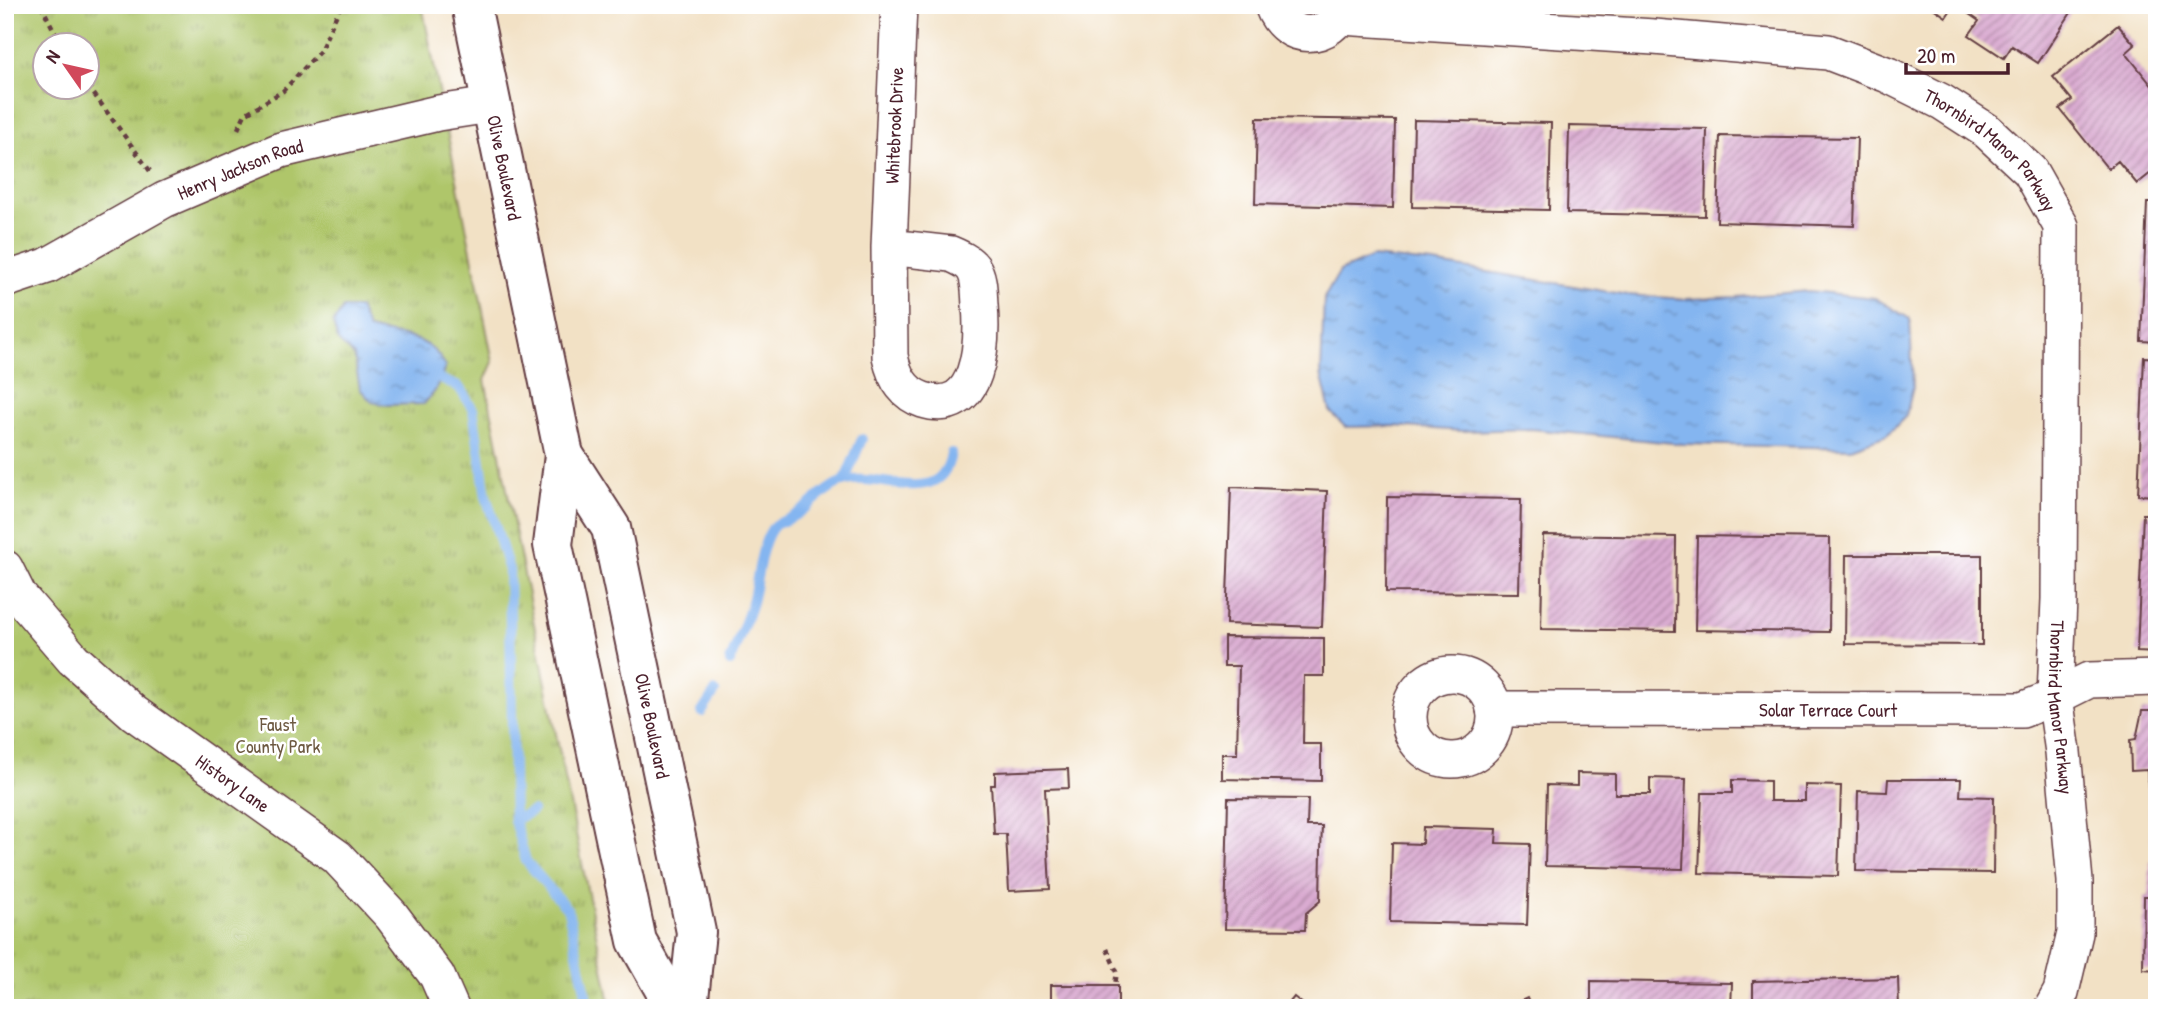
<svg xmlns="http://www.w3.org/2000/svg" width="2162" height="1013" font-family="'Patrick Hand',sans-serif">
	<defs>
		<pattern id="grass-tufts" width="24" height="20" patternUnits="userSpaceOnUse" patternTransform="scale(1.75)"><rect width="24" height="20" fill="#afc66b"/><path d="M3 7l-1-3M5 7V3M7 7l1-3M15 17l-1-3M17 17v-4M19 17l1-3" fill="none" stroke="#90a058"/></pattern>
		<pattern id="water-ripples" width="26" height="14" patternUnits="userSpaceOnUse" patternTransform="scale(1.75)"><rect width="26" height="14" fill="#84b5f0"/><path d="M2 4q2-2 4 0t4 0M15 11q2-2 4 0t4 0" fill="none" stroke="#6e93c3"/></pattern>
		<pattern id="building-hatch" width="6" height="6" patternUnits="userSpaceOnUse" patternTransform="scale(1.75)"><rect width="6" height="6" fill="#daabd1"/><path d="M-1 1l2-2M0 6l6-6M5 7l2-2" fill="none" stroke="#b38baa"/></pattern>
	</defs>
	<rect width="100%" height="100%" fill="#fff"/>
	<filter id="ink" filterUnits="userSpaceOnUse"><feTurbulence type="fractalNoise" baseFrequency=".0143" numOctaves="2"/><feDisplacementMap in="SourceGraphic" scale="14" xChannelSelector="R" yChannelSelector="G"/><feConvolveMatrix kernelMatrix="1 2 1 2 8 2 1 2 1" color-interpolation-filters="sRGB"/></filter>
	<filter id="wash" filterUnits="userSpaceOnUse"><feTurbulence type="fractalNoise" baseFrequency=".00686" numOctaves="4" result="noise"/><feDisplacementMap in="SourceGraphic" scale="28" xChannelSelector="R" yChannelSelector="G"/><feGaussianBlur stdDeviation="1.57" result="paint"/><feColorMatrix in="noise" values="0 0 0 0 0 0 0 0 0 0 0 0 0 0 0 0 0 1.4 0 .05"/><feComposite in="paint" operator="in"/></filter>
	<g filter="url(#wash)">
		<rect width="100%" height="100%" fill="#f2e1c5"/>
		<path fill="url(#grass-tufts)" stroke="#7c724b" stroke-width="2" fill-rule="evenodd" d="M5 5H422L493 362 485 380 611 1008H5ZM46 46H88V88H46Z"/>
		<path fill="url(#water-ripples)" stroke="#676a8e" stroke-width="2" d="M1372 257 1433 263 1628 295 1685 299 1737 297 1809 291 1875 298 1910 319 1913 387 1906 416 1887 435 1851 448 1683 444 1531 429 1462 431 1394 426 1345 427 1330 411 1321 374 1324 298 1340 271Z
			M343 308H359L368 329C402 338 426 332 446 366L435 391 424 404 387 405 372 402 360 389 354 356 338 341 333 324Z"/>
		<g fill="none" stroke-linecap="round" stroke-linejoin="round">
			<path stroke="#84b5f0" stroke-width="10" d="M440 379 459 387 473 409 486 496 509 570 514 820 526 861 568 910 589 1008
				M844 482 862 439
				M730 662C737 642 746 622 752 602 758 581 760 540 775 525 779 522 785 521 790 518 808 510 819 493 837 484 874 466 941 514 951 453
				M702 712 715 692
				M514 820 532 811"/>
		</g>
		<g id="blocks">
			<path fill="url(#building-hatch)" d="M1929 5H1954L1946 17Z
				M1956 5H2076L2038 63 2012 46 2004 58 1969 35 1979 21Z
				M2118 25 2135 45 2126 53 2157 92V168L2137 184 2118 161 2108 169 2060 109 2072 100 2053 77Z
				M1257 118 1395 120 1393 208 1255 204Z
				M1414 120 1551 123 1549 210 1412 207Z
				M1569 126 1707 129 1705 216 1567 213Z
				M1720 136 1857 138 1854 226 1717 222Z
				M2147 203H2157V342L2141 341Z
				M2144 357 2157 358V496L2138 495Z
				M1231 487 1327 491 1322 627 1226 624Z
				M1387 497 1521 499 1519 593 1386 592Z
				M2143 514H2157V653L2137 652Z
				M1543 535 1676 537 1675 631 1541 629Z
				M1697 536 1830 538 1829 632 1695 630Z
				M1846 555H1982V645L1845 644Z
				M1224 637 1324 638V676H1304L1303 744H1321V781L1222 779V754H1237L1239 666H1224Z
				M2142 711H2157V841H2151L2147 770 2131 771 2130 740 2136 739Z
				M1068 769 1069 788 1045 789 1050 889 1009 891 1006 834H994L991 785H995V772Z
				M1577 773 1615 774V794H1650V778L1686 779 1683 869 1545 866 1547 785 1577 786Z
				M1888 779H1961L1960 796 1994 797 1993 873 1856 871 1858 791 1887 792Z
				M1732 780 1770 781V801H1805V785L1841 786 1838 876 1699 873 1702 793H1732Z
				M1228 798 1308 799 1307 826H1322L1321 850 1320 901 1306 913 1305 930 1225 929Z
				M1423 827 1497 829 1496 843 1530 844 1527 925 1390 922 1392 843 1422 844Z
				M2150 861H2157V970L2143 969 2144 896H2149Z
				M1898 978 1899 1008H1753V981Z
				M1591 981 1732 983 1731 1008H1591Z
				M1051 985H1118V1008H1051Z
				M1294 997 1308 1008H1285Z
				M1527 998 1531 1008H1505Z"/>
		</g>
	</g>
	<g filter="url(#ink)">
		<use href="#blocks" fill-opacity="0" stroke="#633c42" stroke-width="2"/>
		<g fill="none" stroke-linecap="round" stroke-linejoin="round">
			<defs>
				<g id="minor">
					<path d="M1272 5C1286 44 1331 42 1346 5"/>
					<path id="s1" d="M1341 17 1654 37 1828 52 1888 75 1942 102 1987 131 2030 171 2061 226 2059 599 2055 697 2063 752 2075 881V933L2061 992 2052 1008"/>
					<path id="s2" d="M889 247 951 254C958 257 968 261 973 268 980 278 979 293 980 305 983 341 981 418 923 400 902 393 894 376 890 356L889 247 899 5"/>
					<path id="s3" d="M5 280 47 266 164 200 281 150 438 113 490 105"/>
					<path id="s4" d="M5 568 19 596 73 659 134 713 337 857 391 915 437 976 451 1008"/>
					<circle cx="1452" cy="717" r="43"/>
					<path id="s5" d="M1494 709 2022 710 2055 697 2089 680 2157 678"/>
				</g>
				<g id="major">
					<path id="s6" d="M471 5 564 455 553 545 637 941 675 1008"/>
					<path id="s7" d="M564 455 611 528 696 932 688 1008"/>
				</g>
			</defs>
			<use href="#minor" stroke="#633c42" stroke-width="38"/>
			<use href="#major" stroke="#633c42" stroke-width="42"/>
			<path stroke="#633c42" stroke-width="4.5" stroke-dasharray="5 5" stroke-linecap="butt" d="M41 5 62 46
				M88 86 150 171
				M238 129 245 114 283 91 320 51 341 5
				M1107 949 1117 972 1115 985"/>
			<use href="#minor" stroke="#fff" stroke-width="35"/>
			<use href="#major" stroke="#fff" stroke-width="38"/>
		</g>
	</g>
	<g text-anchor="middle" stroke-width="5" stroke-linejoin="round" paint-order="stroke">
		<g font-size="19" fill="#4a1f2b" stroke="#fff">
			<text dy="7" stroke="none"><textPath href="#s2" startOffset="550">Whitebrook Drive</textPath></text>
			<text dy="7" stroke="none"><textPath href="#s1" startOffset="682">Thornbird Manor Parkway</textPath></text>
			<text dy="7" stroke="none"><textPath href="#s6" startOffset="166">Olive Boulevard</textPath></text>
			<text dy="7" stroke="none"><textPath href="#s3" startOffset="261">Henry Jackson Road</textPath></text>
			<text dy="7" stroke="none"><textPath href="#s1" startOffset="1270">Thornbird Manor Parkway</textPath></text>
			<text dy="7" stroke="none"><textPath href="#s5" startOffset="334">Solar Terrace Court</textPath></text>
			<text dy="7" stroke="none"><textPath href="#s7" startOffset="289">Olive Boulevard</textPath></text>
			<text dy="7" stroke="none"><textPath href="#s4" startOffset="317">History Lane</textPath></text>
		</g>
		<g font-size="19" fill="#6d5941" stroke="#fff">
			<text x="278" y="731">Faust<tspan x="278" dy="22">County Park</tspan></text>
		</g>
	</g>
	<rect width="2162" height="1013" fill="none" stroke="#fff" stroke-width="28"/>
	<g transform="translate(66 66) rotate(304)"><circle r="33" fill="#ffffff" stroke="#b7a5aa" stroke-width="2"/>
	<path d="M0-5L12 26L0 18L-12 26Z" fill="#d1495b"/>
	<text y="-10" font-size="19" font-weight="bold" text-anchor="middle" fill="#4a1f2b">N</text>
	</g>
	<path d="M1906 63v10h102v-10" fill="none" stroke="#4a1f2b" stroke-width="3.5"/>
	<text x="1917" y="63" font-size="21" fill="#4a1f2b" stroke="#ffffff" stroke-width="5" paint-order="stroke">20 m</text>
</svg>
